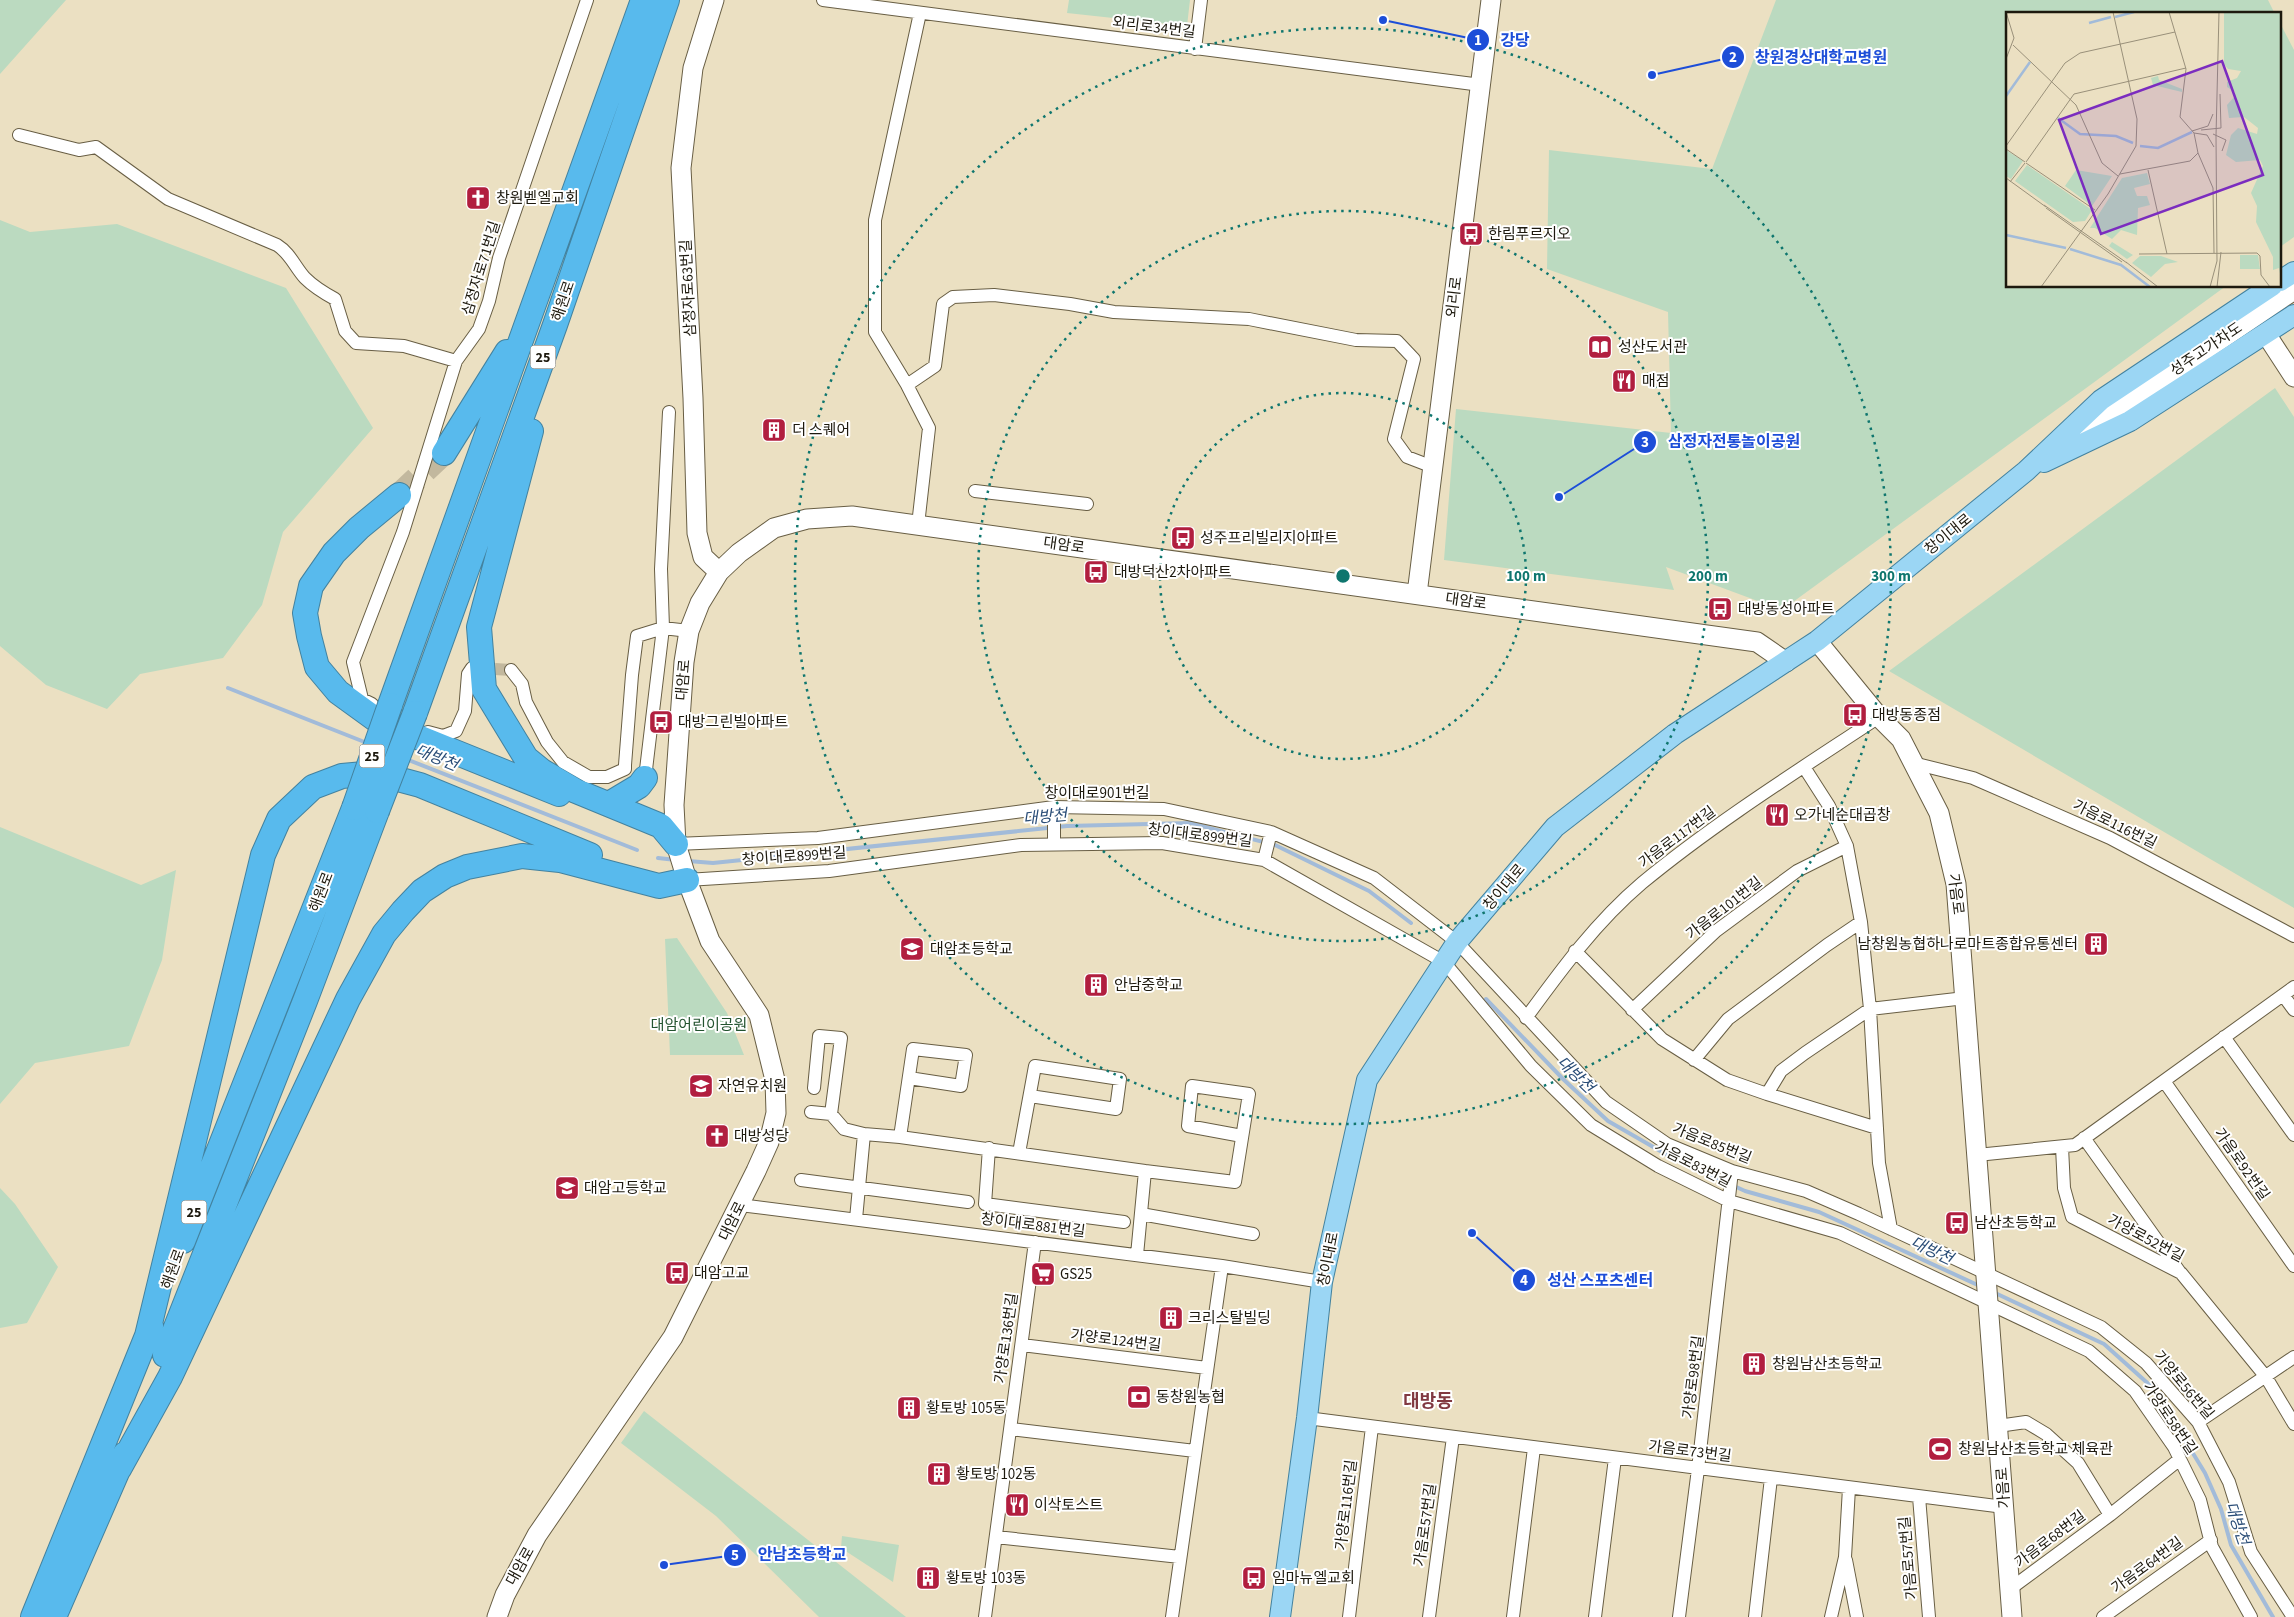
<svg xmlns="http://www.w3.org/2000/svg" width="2294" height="1617" font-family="'Source Sans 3','Noto Sans KR',sans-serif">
	<rect width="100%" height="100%" fill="#ebe0c2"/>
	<path fill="#bbdac0" d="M0 0H66L0 74Z
		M1069 0H1190L1187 26 1067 13Z
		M1776 0H2268L2275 14H2008V286H2226L1782 610 1666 567 1674 590 1444 560 1456 409 1671 433 1668 312 1547 269 1549 150 1712 169Z
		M2280 23 2294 50V237L2280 247Z
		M0 220 30 232 117 224 286 288 373 428 283 532 262 605 223 658 140 674 107 709 46 685 0 646Z
		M2275 388 2294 417V908L1889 671Z
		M0 827 141 885 176 870 162 960 129 1046 35 1063 0 1104Z
		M677 938 727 1013 744 1055H670L665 939Z
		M0 1188 15 1204 58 1267 27 1323 0 1328Z
		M644 1411 906 1617H819L716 1516 621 1443Z
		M842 1536 899 1545 893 1582 841 1548Z"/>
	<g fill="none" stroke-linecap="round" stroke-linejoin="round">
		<path stroke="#a2bbd9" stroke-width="4" d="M228 688 367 743
			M406 759 637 850
			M658 858 676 860
			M688 861 713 863 1067 826 1190 823 1275 845 1369 891 1411 923
			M1486 999 1563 1079 1608 1121 1669 1156 1745 1191 1819 1212 1982 1287
			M1993 1292 2104 1344 2153 1388 2205 1473 2221 1509 2231 1545 2273 1617"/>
		<path stroke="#c2b89e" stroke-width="12" stroke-dasharray="12 6" stroke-linecap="butt" d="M477 668 511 670"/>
		<path stroke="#c2b89e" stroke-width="24" stroke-dasharray="24 12" stroke-linecap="butt" d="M399 495 444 453"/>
		<defs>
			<path id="street" d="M823 0 1481 85
				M1195 49 1201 0
				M19 135 79 150 96 147 168 199 277 245C290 253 295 267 305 278 314 287 324 293 335 299L345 331 356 343 404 346 456 361 479 329 489 301 499 258 587 0
				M907 385 935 366 943 304 953 297 994 295 1070 304 1114 312 1249 319 1356 340 1397 341 1414 359 1394 439 1407 457 1433 467
				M975 491 1087 504
				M918 525 929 428 907 385 875 332V220L920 13
				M511 670 522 684 526 702 547 742 563 762 589 777H607L625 769V765L632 675 637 636 663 628 689 631
				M372 704 362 699 353 662 403 532 456 361
				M428 732 443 736 456 731 465 711 468 674 472 668
				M1913 763 1973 778 2110 838 2294 936
				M1804 767 1829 806 1847 846 1861 922 1870 1009 1879 1163 1891 1229
				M645 778 663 628 661 569 669 412
				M1054 807V844
				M676 844 818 838 1054 807 1164 809 1271 832 1374 878 1457 942 1606 1102 1667 1144 1732 1171 1806 1191 1859 1214 2101 1327 2146 1363 2198 1422 2229 1482 2251 1552 2293 1617
				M1264 860 1271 832
				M687 880 829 871 1021 845 1162 843 1264 860 1444 962 1531 1066 1591 1125 1658 1166 1729 1201 1840 1233 2089 1351 2135 1391 2174 1447 2200 1500 2212 1547 2251 1617
				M1575 951 1662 1039 1727 1080 1767 1094 1781 1071 1805 1053 1870 1009 1965 998
				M2283 995 2294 1010
				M1632 1010 1716 931 1797 871 1847 846
				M1526 1018C1561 970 1596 922 1642 883 1716 822 1799 770 1879 717
				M2224 1037 2294 1135
				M1694 1060 1728 1019 1827 945 1861 922
				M2164 1081 2294 1266
				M814 1088 819 1036 841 1038 831 1114
				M1767 1094 1877 1128
				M811 1112 831 1114 844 1129 864 1134 900 1137 1145 1171
				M900 1137 913 1049 966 1055 961 1086 909 1078
				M2084 1138 2179 1271
				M2062 1147 2064 1188 2072 1217 2181 1273 2266 1377 2294 1424
				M989 1148 985 1204 1124 1222
				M1019 1153 1035 1066 1120 1079 1116 1109 1030 1096
				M1977 1155 2075 1145 2294 987
				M801 1180 968 1202
				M740 1205 1222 1266 1322 1282
				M1141 1214 1253 1234
				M856 1219 864 1134
				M1137 1255 1145 1171 1235 1182 1249 1094 1192 1086 1188 1126 1242 1136
				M1022 1345 1207 1368
				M1307 1418 2004 1507
				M2198 1422 2294 1357
				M1998 1426 2026 1422 2046 1434 2078 1463 2110 1515
				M1011 1429 1195 1451
				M1919 1497 1929 1617
				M996 1537 1180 1557
				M1846 1560 1857 1617
				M2010 1589 2110 1515 2180 1459
				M985 1617 1035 1242
				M1172 1617 1222 1266
				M1349 1617 1372 1427
				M1429 1617 1453 1437
				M1513 1617 1534 1448
				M1595 1617 1615 1458
				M1679 1617 1698 1469 1732 1171
				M1755 1617 1771 1478
				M1831 1617 1845 1557 1849 1488
				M2103 1617 2211 1540"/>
			<path id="secondary" d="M714 0 693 68 681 168 693 398 697 533 703 557 719 572
				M2266 334 2294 377
				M2063 446 2294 290
				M1417 594 1491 0
				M1817 641 1879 717 1901 739 1939 813 1956 884 2012 1617
				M497 1617 505 1595 537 1535 673 1337 756 1171 769 1142 776 1113 775 1080 759 1015 710 941 687 880 676 844 674 805 684 662 689 631 700 603 719 572 739 553 774 528 807 519 852 516 1757 642 1786 662"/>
			<path id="primary" d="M2280 281 2294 272
				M2044 462 2130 421 2294 315
				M1280 1617 1307 1418 1322 1282 1367 1080 1457 942 1555 827 1675 734 1817 641 2026 471 2101 400 2272 286"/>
			<path id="highway" d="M531 431 479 627 484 689 526 758 542 771 576 791 661 826 676 844
				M444 453 507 352
				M399 495 359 528 334 553 311 586 305 613 309 636 317 667 338 692 378 721 559 794
				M390 705 643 0
				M415 713 555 325 667 0
				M609 804 639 786 645 778
				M183 1241 354 808
				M146 1340 263 855 279 819 313 787 342 776 375 773 420 785 590 855
				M165 1355 305 1001 377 811
				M119 1469 170 1377 348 999 384 934 403 911 422 891 445 876 467 867 522 856 560 860 659 886 687 880
				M33 1617 151 1326
				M54 1617 125 1454"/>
		</defs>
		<use href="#street" stroke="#685e44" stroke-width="14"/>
		<use href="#secondary" stroke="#685e44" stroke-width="21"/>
		<use href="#primary" stroke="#43829f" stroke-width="22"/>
		<use href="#highway" stroke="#43829f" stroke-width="26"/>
		<use href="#street" stroke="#fff" stroke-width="12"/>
		<use href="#secondary" stroke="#fff" stroke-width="19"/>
		<use href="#primary" stroke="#9bd6f4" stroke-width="20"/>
		<use href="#highway" stroke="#58baed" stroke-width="24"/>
		<defs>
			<path id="highway-bridge" d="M354 808 390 705
				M377 811 415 713"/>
		</defs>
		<use href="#highway-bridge" stroke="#43829f" stroke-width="26" stroke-linecap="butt"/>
		<use href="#highway-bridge" stroke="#58baed" stroke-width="24"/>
	</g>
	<g fill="none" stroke="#0f766e" stroke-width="2.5" stroke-dasharray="2.5 5">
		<circle cx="1343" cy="576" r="183"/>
		<circle cx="1343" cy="576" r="365"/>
		<circle cx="1343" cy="576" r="548"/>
	</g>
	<defs>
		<symbol id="church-square" viewBox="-11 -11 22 22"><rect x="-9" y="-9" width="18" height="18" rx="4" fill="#b11e3f" stroke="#fff"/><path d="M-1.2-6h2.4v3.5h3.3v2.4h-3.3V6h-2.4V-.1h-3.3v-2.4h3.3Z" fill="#fff"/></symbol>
		<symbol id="bus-square" viewBox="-11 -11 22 22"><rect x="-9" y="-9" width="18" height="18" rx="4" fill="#b11e3f" stroke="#fff"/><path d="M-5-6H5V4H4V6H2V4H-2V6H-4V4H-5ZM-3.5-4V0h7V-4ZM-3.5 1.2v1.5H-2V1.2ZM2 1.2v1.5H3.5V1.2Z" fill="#fff"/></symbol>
		<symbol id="library-square" viewBox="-11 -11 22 22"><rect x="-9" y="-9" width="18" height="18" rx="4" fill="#b11e3f" stroke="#fff"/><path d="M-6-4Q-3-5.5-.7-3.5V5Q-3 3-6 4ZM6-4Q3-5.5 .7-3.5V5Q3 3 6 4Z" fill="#fff"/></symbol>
		<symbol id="restaurant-square" viewBox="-11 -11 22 22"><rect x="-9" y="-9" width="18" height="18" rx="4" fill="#b11e3f" stroke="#fff"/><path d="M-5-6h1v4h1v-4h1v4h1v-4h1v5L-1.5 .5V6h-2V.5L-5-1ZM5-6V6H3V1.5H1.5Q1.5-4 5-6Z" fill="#fff"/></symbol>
		<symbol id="building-square" viewBox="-11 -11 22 22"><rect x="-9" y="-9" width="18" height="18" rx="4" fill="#b11e3f" stroke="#fff"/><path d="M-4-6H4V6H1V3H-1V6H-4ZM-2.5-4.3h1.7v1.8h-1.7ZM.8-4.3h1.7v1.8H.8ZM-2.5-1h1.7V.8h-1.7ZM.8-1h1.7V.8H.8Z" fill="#fff"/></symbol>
		<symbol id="school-square" viewBox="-11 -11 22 22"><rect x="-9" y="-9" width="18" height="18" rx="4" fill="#b11e3f" stroke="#fff"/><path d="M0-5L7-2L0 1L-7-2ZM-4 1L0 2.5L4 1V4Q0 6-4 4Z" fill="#fff"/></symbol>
		<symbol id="supermarket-square" viewBox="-11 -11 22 22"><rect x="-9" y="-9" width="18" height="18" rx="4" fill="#b11e3f" stroke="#fff"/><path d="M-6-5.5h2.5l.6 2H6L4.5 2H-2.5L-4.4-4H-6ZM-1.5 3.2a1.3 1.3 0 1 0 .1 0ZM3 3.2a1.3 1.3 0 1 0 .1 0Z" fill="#fff"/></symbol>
		<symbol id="bank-square" viewBox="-11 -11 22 22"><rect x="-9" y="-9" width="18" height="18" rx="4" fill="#b11e3f" stroke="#fff"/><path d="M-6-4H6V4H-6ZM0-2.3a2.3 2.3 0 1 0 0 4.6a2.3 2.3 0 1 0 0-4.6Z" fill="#fff"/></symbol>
		<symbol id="stadium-square" viewBox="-11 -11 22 22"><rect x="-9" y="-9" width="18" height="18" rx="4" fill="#b11e3f" stroke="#fff"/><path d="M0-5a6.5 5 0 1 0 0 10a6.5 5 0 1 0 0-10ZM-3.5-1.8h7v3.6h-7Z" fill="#fff"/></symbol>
	</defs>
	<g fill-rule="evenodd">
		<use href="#church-square" x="464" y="184" width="28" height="28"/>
		<use href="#bus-square" x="1457" y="220" width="28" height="28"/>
		<use href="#library-square" x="1586" y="333" width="28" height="28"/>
		<use href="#restaurant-square" x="1610" y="367" width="28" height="28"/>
		<use href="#building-square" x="760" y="416" width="28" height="28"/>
		<use href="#bus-square" x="1169" y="524" width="28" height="28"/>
		<use href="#bus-square" x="1082" y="558" width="28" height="28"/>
		<use href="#bus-square" x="1706" y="595" width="28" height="28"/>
		<use href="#bus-square" x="1841" y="701" width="28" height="28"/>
		<use href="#bus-square" x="647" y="708" width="28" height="28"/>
		<use href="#restaurant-square" x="1763" y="801" width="28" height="28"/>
		<use href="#building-square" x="2082" y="930" width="28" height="28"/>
		<use href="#school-square" x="898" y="935" width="28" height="28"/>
		<use href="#building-square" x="1082" y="971" width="28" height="28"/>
		<use href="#school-square" x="687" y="1072" width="28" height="28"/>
		<use href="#church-square" x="703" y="1122" width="28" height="28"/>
		<use href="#school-square" x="553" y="1174" width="28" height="28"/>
		<use href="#bus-square" x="1943" y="1209" width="28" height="28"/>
		<use href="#bus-square" x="663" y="1259" width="28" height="28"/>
		<use href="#supermarket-square" x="1029" y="1260" width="28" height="28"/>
		<use href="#building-square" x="1157" y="1304" width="28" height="28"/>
		<use href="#building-square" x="1740" y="1350" width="28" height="28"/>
		<use href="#bank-square" x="1125" y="1383" width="28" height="28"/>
		<use href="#building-square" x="895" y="1394" width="28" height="28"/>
		<use href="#stadium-square" x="1926" y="1435" width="28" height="28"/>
		<use href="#building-square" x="925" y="1460" width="28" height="28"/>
		<use href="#restaurant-square" x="1003" y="1491" width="28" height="28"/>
		<use href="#building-square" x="914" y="1564" width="28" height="28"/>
		<use href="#bus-square" x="1240" y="1564" width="28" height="28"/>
	</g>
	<g text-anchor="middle" stroke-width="4" stroke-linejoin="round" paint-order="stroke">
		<g fill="#fff" stroke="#615e56" stroke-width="1">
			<rect x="530.5" y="345.5" width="25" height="23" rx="4"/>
			<rect x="359.5" y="744.5" width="25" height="23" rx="4"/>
			<rect x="181.5" y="1200.5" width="25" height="23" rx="4"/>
		</g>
		<g font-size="14" font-weight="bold" fill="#1d190e">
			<text x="543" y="362">25</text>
			<text x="372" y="761">25</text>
			<text x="194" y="1217">25</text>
		</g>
		<g font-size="15" fill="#1d190e" stroke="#fff">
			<text transform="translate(1154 27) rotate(7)" y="5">외리로34번길</text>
			<text transform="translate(481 268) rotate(-73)" y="5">삼정자로71번길</text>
			<text transform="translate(688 288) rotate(-93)" y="5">삼정자로63번길</text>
			<text transform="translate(1454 297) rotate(-83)" y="5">외리로</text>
			<text transform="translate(563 301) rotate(-71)" y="5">해원로</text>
			<text transform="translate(2206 349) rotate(-34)" y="5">성주고가차도</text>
			<text transform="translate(1948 534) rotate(-39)" y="5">창이대로</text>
			<text transform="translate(1064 545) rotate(8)" y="5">대암로</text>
			<text transform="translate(1466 601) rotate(8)" y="5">대암로</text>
			<text transform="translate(683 680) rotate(-85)" y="5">대암로</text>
			<text x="1097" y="798">창이대로901번길</text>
			<text transform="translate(2115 824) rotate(26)" y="5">가음로116번길</text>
			<text transform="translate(1200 835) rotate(7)" y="5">창이대로899번길</text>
			<text transform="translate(1677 837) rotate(-37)" y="5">가음로117번길</text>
			<text transform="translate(794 856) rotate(-4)" y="5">창이대로899번길</text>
			<text transform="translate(1504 887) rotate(-50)" y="5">창이대로</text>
			<text transform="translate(321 892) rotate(-69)" y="5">해원로</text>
			<text transform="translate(1956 894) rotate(83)" y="5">가음로</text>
			<text transform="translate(1724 908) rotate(-38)" y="5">가음로101번길</text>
			<text transform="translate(1712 1143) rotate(22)" y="5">가음로85번길</text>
			<text transform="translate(1693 1164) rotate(27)" y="5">가음로83번길</text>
			<text transform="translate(2242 1164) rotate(55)" y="5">가음로92번길</text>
			<text transform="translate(732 1221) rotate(-64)" y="5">대암로</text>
			<text transform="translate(1033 1225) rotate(7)" y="5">창이대로881번길</text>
			<text transform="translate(2146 1238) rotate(28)" y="5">가양로52번길</text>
			<text transform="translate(1328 1259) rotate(-79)" y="5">창이대로</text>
			<text transform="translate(173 1269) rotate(-70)" y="5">해원로</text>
			<text transform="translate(1006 1338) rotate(-82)" y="5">가양로136번길</text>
			<text transform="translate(1116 1340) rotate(7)" y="5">가양로124번길</text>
			<text transform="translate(1693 1377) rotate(-83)" y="5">가양로98번길</text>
			<text transform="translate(2184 1385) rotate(50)" y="5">가양로56번길</text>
			<text transform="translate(2170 1418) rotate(56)" y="5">가양로58번길</text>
			<text transform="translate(1690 1451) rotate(7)" y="5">가음로73번길</text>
			<text transform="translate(2003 1488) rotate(-94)" y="5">가음로</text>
			<text transform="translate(1346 1505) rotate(-83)" y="5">가양로116번길</text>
			<text transform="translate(1425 1525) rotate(-82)" y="5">가음로57번길</text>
			<text transform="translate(2050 1539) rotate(-37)" y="5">가음로68번길</text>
			<text transform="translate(1908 1558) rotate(-95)" y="5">가음로57번길</text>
			<text transform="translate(2147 1565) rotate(-36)" y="5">가음로64번길</text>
			<text transform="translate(520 1566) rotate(-61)" y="5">대암로</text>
		</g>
		<g font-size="15" fill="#1d190e" stroke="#fff" text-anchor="start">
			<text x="496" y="203">창원벧엘교회</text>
			<text x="1488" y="239">한림푸르지오</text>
			<text x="1618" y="352">성산도서관</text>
			<text x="1642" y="386">매점</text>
			<text x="792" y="435">더 스퀘어</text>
			<text x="1200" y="543">성주프리빌리지아파트</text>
			<text x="1114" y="577">대방덕산2차아파트</text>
			<text x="1738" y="614">대방동성아파트</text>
			<text x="1872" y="720">대방동종점</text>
			<text x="678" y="727">대방그린빌아파트</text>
			<text x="1794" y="820">오가네순대곱창</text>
			<text x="2078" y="949" text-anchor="end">남창원농협하나로마트종합유통센터</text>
			<text x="930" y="954">대암초등학교</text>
			<text x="1114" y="990">안남중학교</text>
			<text x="718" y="1091">자연유치원</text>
			<text x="734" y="1141">대방성당</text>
			<text x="584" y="1193">대암고등학교</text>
			<text x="1974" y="1228">남산초등학교</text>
			<text x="694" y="1278">대암고교</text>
			<text x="1060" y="1279">GS25</text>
			<text x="1188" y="1323">크리스탈빌딩</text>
			<text x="1772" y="1369">창원남산초등학교</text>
			<text x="1156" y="1402">동창원농협</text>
			<text x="926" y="1413">황토방 105동</text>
			<text x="1958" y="1454">창원남산초등학교 체육관</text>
			<text x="956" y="1479">황토방 102동</text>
			<text x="1034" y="1510">이삭토스트</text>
			<text x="946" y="1583">황토방 103동</text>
			<text x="1272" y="1583">임마뉴엘교회</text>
		</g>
		<g font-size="15" fill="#23532f" stroke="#fff">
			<text x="699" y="1030">대암어린이공원</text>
		</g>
		<g font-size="16" font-style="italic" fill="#2a4d77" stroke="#fff">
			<text transform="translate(437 757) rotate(22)" y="6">대방천</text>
			<text transform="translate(1045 816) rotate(-5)" y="6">대방천</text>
			<text transform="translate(1576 1074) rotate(44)" y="6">대방천</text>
			<text transform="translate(1932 1250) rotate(25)" y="6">대방천</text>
			<text transform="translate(2238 1523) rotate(71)" y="6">대방천</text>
		</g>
		<g font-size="18" font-weight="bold" fill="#813941" stroke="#fff">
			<text x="1428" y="1407">대방동</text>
		</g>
	</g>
	<g transform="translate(2006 12)">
		<rect width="275" height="275" fill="#ebe0c2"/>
		<path d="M218 0H275V267L273 256 267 258V245L250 210 251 194 245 181 257 154 254 148 230 150 220 143 225 123 232 116 251 122 252 116 238 105 223 106 221 93 229 84V80L221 75V70L231 66 235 59 222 57 218 52ZM152 64 153 68 176 77V80L147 73 145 66ZM0 138 17 149 5 167 0 164ZM21 153 86 198 79 209 67 210 9 169ZM70 158 106 164 86 194 59 174ZM141 161 144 172 128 176 131 184H141L144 193 132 196 131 223 115 218 106 227 89 216H84L116 166ZM106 230 127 243 121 247 103 234ZM234 243H252L254 257H234ZM134 244H155L172 250 159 252 145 265 126 251Z" fill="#bbdac0"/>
		<path fill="none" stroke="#a2bbd9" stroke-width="2.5" d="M109 5 128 0M83 11 105 5M0 84 24 50M52 106 74 122 110 124 127 131M134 134 152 136 186 120M0 223 60 236M64 237 115 253 144 275"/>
		<path fill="none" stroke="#99907a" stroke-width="1" d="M7 33 70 93 96 151 112 164M0 47 8 26 0 0M195 118 215 116 214 82M186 119 202 114 207 102M188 121 201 123 208 135M207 122 220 128 216 139M0 134 59 51 74 41 169 20M0 137 19 150M192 141 207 176 208 241M20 150 68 82 180 56M20 151 89 198M142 158 161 242M114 162 184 149 192 141 188 121 174 105 180 57 163 0M0 166 40 195M4 170 19 151M38 193 121 251M40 196 116 250M133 242 251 241 254 244 255 263 264 275M120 250 152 275M35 275 102 182 130 134 131 107 107 0M204 275 211 249 210 124 213 0M211 275 215 240"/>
		<path fill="#7b2cbf" fill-opacity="0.15" stroke="#7b2cbf" stroke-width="2.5" d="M216 49 257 163 95 222 53 108Z"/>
		<rect width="275" height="275" fill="none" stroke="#1d190e" stroke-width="2.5"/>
	</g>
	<circle cx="1343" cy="576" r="8" fill="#0f766e" stroke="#fff" stroke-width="2.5"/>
	<g font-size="15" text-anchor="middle" font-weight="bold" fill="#0f766e" stroke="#fff" stroke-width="4" stroke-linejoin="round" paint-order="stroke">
		<text x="1526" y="581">100 m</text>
		<text x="1708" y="581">200 m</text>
		<text x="1891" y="581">300 m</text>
	</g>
	<path fill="none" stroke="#1d4ed8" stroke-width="2" d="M1383 20L1478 40M1652 75L1733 57M1559 497L1645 442M1472 1233L1524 1280M664 1565L735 1555"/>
	<g fill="#1d4ed8" stroke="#fff" stroke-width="2">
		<circle cx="1383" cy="20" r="5"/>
		<circle cx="1652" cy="75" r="5"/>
		<circle cx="1559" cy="497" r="5"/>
		<circle cx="1472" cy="1233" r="5"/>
		<circle cx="664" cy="1565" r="5"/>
		<circle cx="1478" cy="40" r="12"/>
		<circle cx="1733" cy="57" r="12"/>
		<circle cx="1645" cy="442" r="12"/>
		<circle cx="1524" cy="1280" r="12"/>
		<circle cx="735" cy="1555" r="12"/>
	</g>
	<g font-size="15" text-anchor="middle" font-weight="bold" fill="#fff">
		<text x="1478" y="45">1</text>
		<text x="1733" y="62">2</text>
		<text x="1645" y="447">3</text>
		<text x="1524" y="1285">4</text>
		<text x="735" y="1560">5</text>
	</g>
	<g font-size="16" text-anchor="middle" font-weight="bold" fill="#1d4ed8" stroke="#fff" stroke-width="4" stroke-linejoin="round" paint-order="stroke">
		<text x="1515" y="46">강당</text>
		<text x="1821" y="63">창원경상대학교병원</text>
		<text x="1734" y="447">삼정자전통놀이공원</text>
		<text x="1600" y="1286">성산 스포츠센터</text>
		<text x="802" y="1560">안남초등학교</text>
	</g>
</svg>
